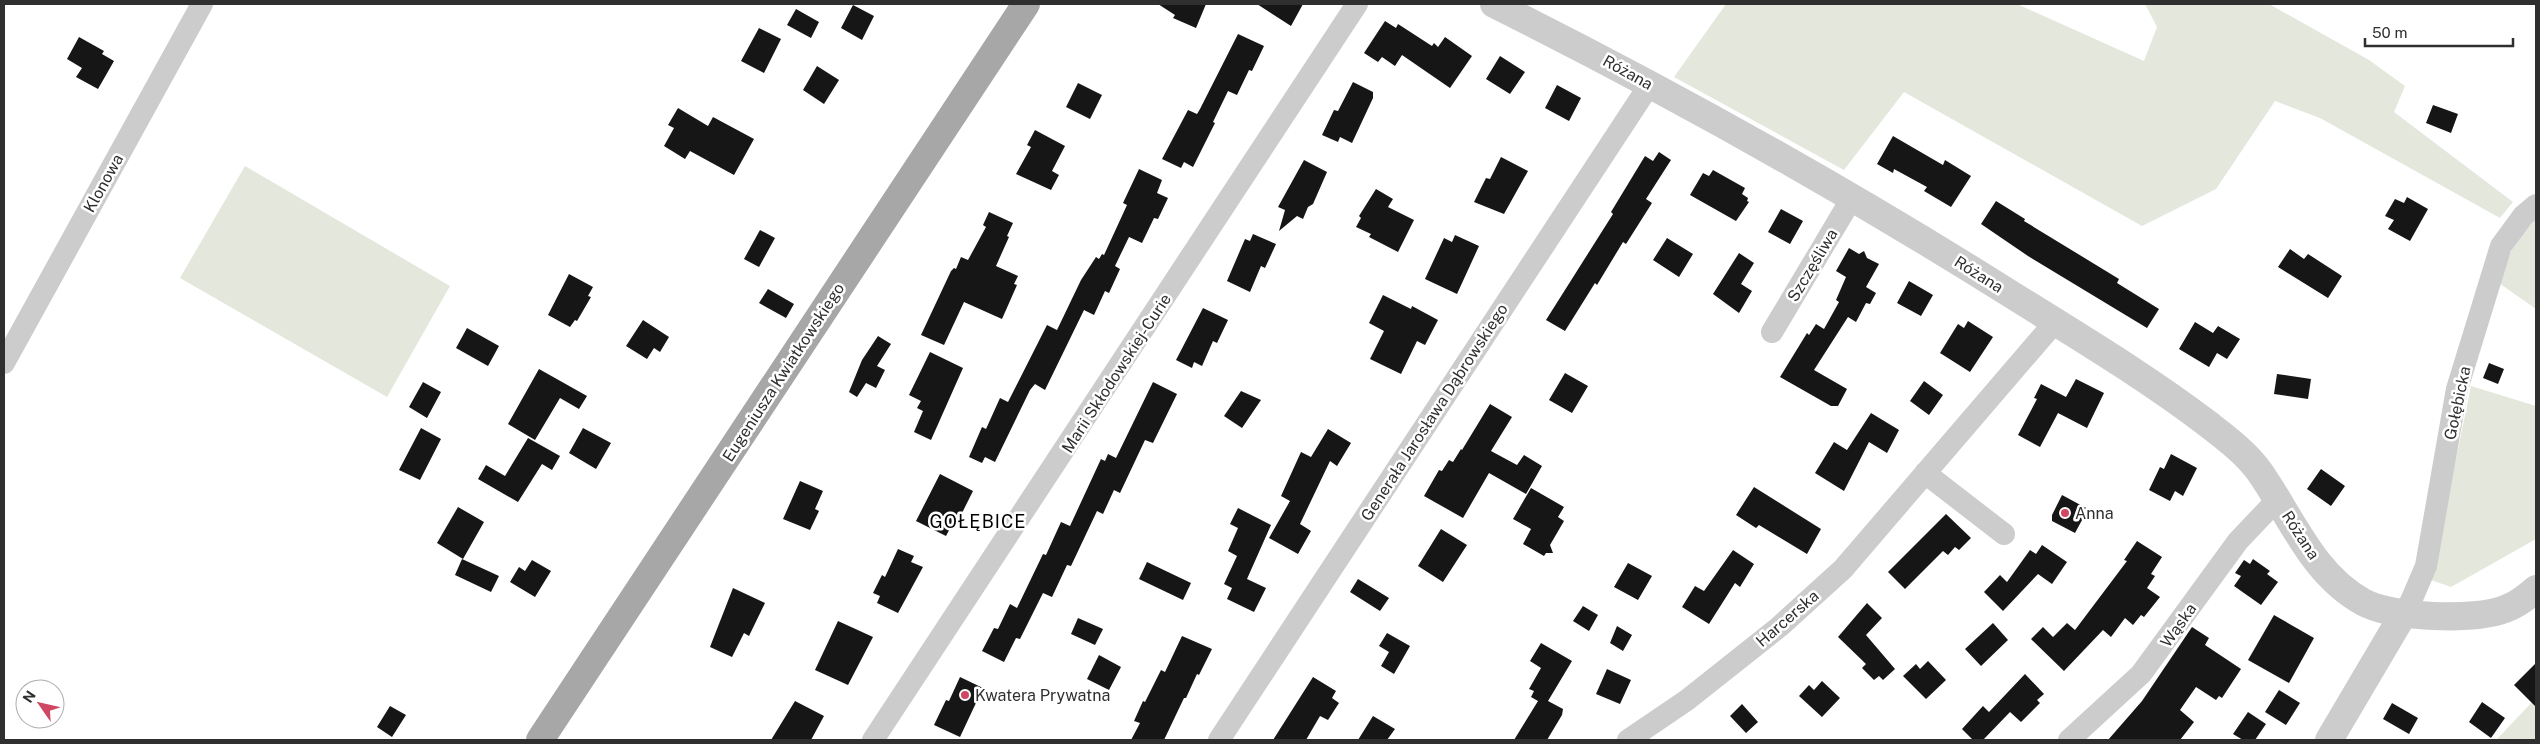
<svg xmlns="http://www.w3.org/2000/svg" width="2540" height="744" font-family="'Public Sans',sans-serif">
	<rect width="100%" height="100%" fill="#fff"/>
	<path fill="#e3e7dc" d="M1726 4H2017L2144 61 2157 27 2145 4H2269L2369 60 2405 86 2394 112 2513 202 2500 218 2320 118 2275 101 2216 189 2142 226 1904 92 1844 170 1674 77Z
		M245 166 450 286 387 397 180 278Z
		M2536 219V309L2499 283C2508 259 2515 235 2536 219Z
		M2471 386 2536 406V539L2451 587 2431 580Z
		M2536 698V740H2496Z"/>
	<path fill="#161616" d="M1158 4H1206L1196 28 1173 18 1175 15Z
		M1257 4H1303L1291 26Z
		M853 5 874 16 862 40 841 28Z
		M796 9 819 22 811 38 787 25Z
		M1385 21 1396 28 1398 24 1432 46 1434 43 1438 47 1445 37 1472 56 1450 88 1402 55 1395 66 1382 57 1378 62 1364 53Z
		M759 28 781 39 764 73 741 61Z
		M1238 34 1264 46 1252 71 1249 70 1237 95 1228 91 1213 122 1215 123 1193 167 1184 162 1181 168 1162 159 1188 110 1197 114 1200 109Z
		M79 37 104 51 102 54 114 61 98 89 76 77 82 68 67 59Z
		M1500 56 1525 72 1510 94 1486 79Z
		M817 66 839 80 824 104 803 90Z
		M1353 82 1373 92V98L1352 143 1340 137 1338 142 1322 135 1334 110 1338 111Z
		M1078 83 1102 95 1090 119 1066 107Z
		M1557 85 1581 98 1569 121 1545 108Z
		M2433 105 2458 114 2451 133 2426 123Z
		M678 108 708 126 713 117 754 139 734 175 690 151 685 159 664 146 674 128 668 125Z
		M1035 130 1065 146 1052 171 1059 175 1051 190 1016 174 1031 147 1027 145Z
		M1893 136 1943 165 1945 160 1971 176 1951 207 1924 191 1927 187 1894 169 1893 173 1877 164Z
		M1659 152 1671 160 1646 199 1652 203 1626 244 1623 242 1597 285 1595 283 1565 331 1546 320 1613 214 1611 212 1645 156 1653 161Z
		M1501 157 1528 171 1504 214 1474 202 1486 178 1490 179Z
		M1304 160 1327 172 1313 204 1308 207 1303 219 1297 216 1279 231 1285 210 1278 207Z
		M1139 169 1162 180 1157 193 1168 198 1158 219 1154 218 1142 243 1129 237 1115 266 1120 269 1109 293 1105 291 1094 315 1084 310 1045 390 1035 384 1030 390 995 462 985 457 982 463 969 457 982 427 986 429 1000 398 1008 402 1047 325 1057 330 1081 280 1096 257 1099 259 1102 254 1104 255 1127 205 1123 203Z
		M1713 170 1745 188 1742 194 1748 198 1747 201 1749 202 1736 221 1690 195 1703 173 1709 176Z
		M1376 189 1393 199 1388 207 1414 220 1398 252 1369 237 1371 234 1356 227 1361 218 1359 216Z
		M2407 197 2428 209 2410 241 2388 229 2394 220 2385 216 2395 199 2404 203Z
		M1996 201 2025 219 2024 221 2119 279 2117 283 2159 309 2147 328 2028 256 1981 224Z
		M1781 209 1803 221 1790 244 1768 232Z
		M989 212 1013 223 1007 236 1009 237 996 266 1018 276 1014 284 1017 285 1002 319 964 302 944 345 921 335 951 271 954 268 956 269 961 257 968 260 986 227 983 225Z
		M760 230 775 238 759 267 744 259Z
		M1253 234 1276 244 1265 268 1261 266 1250 292 1227 281 1245 239 1250 241Z
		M1455 235 1479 246 1457 294 1425 279 1444 238 1452 242Z
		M1667 238 1693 254 1679 277 1653 260Z
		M1849 248 1859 254 1864 251 1867 258 1879 264 1866 287 1876 293 1870 304 1866 303 1856 322 1848 317 1814 370 1847 389 1838 406H1831L1780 377 1807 333 1809 335 1816 324 1824 329 1839 302 1836 300 1846 277 1836 271Z
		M2290 249 2304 259 2308 254 2342 276 2328 298 2278 267Z
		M1739 253 1754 263 1741 284 1752 291 1739 313 1713 294Z
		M569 274 593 287 588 296 591 297 577 321 575 320 570 327 548 315Z
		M1909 281 1933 295 1921 316 1897 303Z
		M768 289 794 304 786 318 759 303Z
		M1383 295 1411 309 1412 306 1438 320 1425 345 1417 341 1401 374 1370 359 1384 331 1369 323Z
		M1203 308 1228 320 1217 343 1213 341 1202 366 1194 362 1192 368 1176 360Z
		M643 320 669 337 660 352 654 348 647 359 626 346Z
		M1968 321 1993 337 1970 372 1940 353 1958 324 1964 328Z
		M2195 322 2213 333 2218 326 2240 339 2227 359 2217 353 2209 367 2179 349Z
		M467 328 499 346 488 366 456 348Z
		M878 336 891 344 877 366 885 370 876 388 866 383 857 397 849 392 862 360Z
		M930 352 963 368 931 440 914 432 923 411 917 408 921 401 909 395Z
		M2489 363 2504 369 2498 384 2483 378Z
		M539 369 587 396 579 409 560 398 535 440 508 424Z
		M1565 373 1588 386 1572 413 1549 400Z
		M2277 374 2311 379 2308 399 2274 394Z
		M2076 379 2104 393 2087 428 2058 413 2040 447 2018 435 2037 399 2034 398 2041 384 2066 397Z
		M1924 381 1943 395 1929 415 1910 401Z
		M423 382 441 392 427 418 409 407Z
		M1153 382 1177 394 1153 443 1145 440 1120 493 1114 490 1103 514 1097 511 1071 566 1067 565 1052 597 1043 593 1020 639 1016 638 1004 662 982 651 994 628 998 629 1010 604 1017 608 1043 554 1046 555 1061 522 1070 526 1101 459 1105 461 1108 454 1116 458Z
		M1241 391 1261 400 1242 428 1224 416Z
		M1490 404 1512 417 1491 451 1517 465 1524 455 1542 466 1526 494 1489 473 1463 518 1424 496 1439 470 1442 471 1449 460 1453 462 1461 449 1462 450Z
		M1871 413 1899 430 1887 453 1869 442 1844 491 1815 473 1834 442 1847 450Z
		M421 428 441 439 420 480 399 470Z
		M583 428 611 443 596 469 569 453Z
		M1328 429 1351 443 1337 466 1330 461 1300 524 1311 531 1298 554 1269 538 1290 501 1281 496 1301 452 1311 457Z
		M528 438 560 456 552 470 542 464 518 502 478 479 486 465 505 476Z
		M2171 454 2197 468 2183 496 2175 491 2170 501 2149 490 2160 467 2164 469Z
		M2321 469 2345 486 2331 506 2307 489Z
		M940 474 973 491 961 515 958 513 946 536 916 521Z
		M800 481 823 491 815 509 819 511 810 530 783 519Z
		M1754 487 1821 529 1807 554 1759 525 1756 528 1736 515Z
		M1531 488 1564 507 1558 517 1564 521 1550 545 1553 553H1546L1544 556 1523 544 1531 529 1513 519Z
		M2062 495 2088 509 2075 533 2052 521V515Z
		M458 507 484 522 463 559 437 543Z
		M1238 508 1271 525 1247 579 1266 588 1254 612 1227 599 1232 588 1224 584 1237 556 1228 551 1238 528 1230 524Z
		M1946 514 1971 538 1959 550 1955 547 1948 555 1943 551 1905 589 1888 572Z
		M1441 529 1467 545 1443 582 1418 566Z
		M2137 541 2162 557 2151 574 2155 576 2147 588 2160 597 2144 617 2141 615 2133 625 2125 618 2111 637 2103 630 2064 671 2031 639 2043 627 2053 637 2067 623 2075 630 2127 561 2124 560Z
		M2042 545 2067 562 2052 584 2038 574 2003 611 1984 592 2000 575 2007 582 2030 550 2036 554Z
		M898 549 914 556 911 562 923 567 898 613 877 603 880 596 873 593 882 575 885 577Z
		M1733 550 1754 564 1740 587 1735 583 1709 624 1682 607 1695 586 1704 591Z
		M462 559 499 576 491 592 455 575Z
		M2253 559 2270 571 2267 574 2278 582 2261 605 2234 586 2241 576 2235 573 2244 560 2250 564Z
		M532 560 551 571 535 597 510 582 519 567 525 571Z
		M1147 562 1191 583 1183 600 1139 579Z
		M1628 563 1652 576 1638 600 1614 587Z
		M1358 579 1389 598 1380 611 1350 592Z
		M733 588 765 603 749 636 744 633 732 657 710 647Z
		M1867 603 1882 618 1866 635 1895 669 1883 680 1879 676 1874 680 1862 668 1866 664 1838 637Z
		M1583 606 1598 615 1589 631 1573 621Z
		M2274 615 2314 638 2289 683 2248 660Z
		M1078 618 1103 629 1095 645 1071 634Z
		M838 621 873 637 848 685 815 670Z
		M1993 623 2008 640 1981 666 1965 649Z
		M1617 626 1632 635 1623 651 1610 643Z
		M2192 627 2209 638 2205 645 2241 669 2222 698 2219 696 2216 700 2196 687 2180 710 2194 722 2180 740H2108L2142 701Z
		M1387 633 1410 646 1394 674 1381 666 1389 652 1379 646Z
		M1182 636 1212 649 1199 675 1197 674 1186 698H1184L1164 740H1131L1140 723 1134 721 1143 701 1145 702 1161 670 1165 672Z
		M1541 643 1572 661 1548 701 1563 709 1562 715 1547 740H1514L1538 701 1531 697 1534 691 1529 689 1541 668 1530 661Z
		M1099 655 1121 667 1109 690 1087 679Z
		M1928 661 1946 680 1926 699 1903 676 1916 664 1920 669Z
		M2536 663V707L2514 685Z
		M1607 669 1631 680 1620 704 1596 694Z
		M2025 674 2044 694 2037 700 2040 703 2021 722 2010 712 1983 740H1973L1962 729 1983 706 1989 712Z
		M960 677 983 688 960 737 934 725 946 700 949 701Z
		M1313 677 1336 691 1332 698 1339 703 1328 720 1320 716 1306 740H1273Z
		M1822 681 1840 698 1822 717 1799 696 1809 685 1814 690Z
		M2279 690 2300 703 2286 725 2265 712Z
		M795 701 824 716 811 740H771Z
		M2482 702 2505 718 2491 738 2469 722Z
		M2392 703 2418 718 2409 734 2383 719Z
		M1742 704 1758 722 1746 733 1730 716Z
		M390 706 406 715 392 737 377 727Z
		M2248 712 2266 724 2255 740H2243L2233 734Z
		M1373 716 1395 729 1387 740H1358Z"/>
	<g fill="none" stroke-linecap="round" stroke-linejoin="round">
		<path stroke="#ccc" stroke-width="22" d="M1772 332 1852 198
			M4 363 202 4
			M1925 473 2004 534
			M2404 613 2411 601 2426 566 2457 389 2501 246 2523 216 2536 205
			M873 740 1357 4
			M1219 740 1650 84
			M1628 740 1687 700 1779 627 1843 569 2055 322
			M2069 740 2141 674 2238 541 2277 500"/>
		<path stroke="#ccc" stroke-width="28" d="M1494 4C1670 92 1842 188 2009 293 2076 335 2145 376 2208 424 2226 438 2246 453 2259 471 2291 516 2312 574 2363 602 2392 618 2474 621 2505 609 2517 605 2527 597 2536 589
			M2329 740 2404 613"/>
		<path stroke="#a7a7a7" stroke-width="28" d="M540 740 1026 4"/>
	</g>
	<g fill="#cf4763" stroke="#fff" stroke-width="2">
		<circle cx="2065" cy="513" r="5"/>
		<circle cx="965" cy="695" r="5"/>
	</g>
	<g text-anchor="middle" stroke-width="5" stroke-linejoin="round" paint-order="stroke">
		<g font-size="16" fill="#2f2f2f" stroke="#fff">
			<text transform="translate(1628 72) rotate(29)" y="6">Różana</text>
			<text transform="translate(103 183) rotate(-61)" y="6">Klonowa</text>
			<text transform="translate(1812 265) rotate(-59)" y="6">Szczęśliwa</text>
			<text transform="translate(1979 274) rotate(32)" y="6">Różana</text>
			<text transform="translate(783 372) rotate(-57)" y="6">Eugeniusza Kwiatkowskiego</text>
			<text transform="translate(1116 373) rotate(-57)" y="6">Marii Skłodowskiej-Curie</text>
			<text transform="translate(2457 403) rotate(-78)" y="6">Gołębicka</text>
			<text transform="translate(1434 412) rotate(-57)" y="6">Generała Jarosława Dąbrowskiego</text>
			<text transform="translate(2301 535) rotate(57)" y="6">Różana</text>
			<text transform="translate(1787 618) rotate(-41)" y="6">Harcerska</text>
			<text transform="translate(2178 625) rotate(-55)" y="6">Wąska</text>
		</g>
		<g font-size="16" fill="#2f2f2f" stroke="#fff" text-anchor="start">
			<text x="2075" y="519">Anna</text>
			<text x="975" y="701">Kwatera Prywatna</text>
		</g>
		<g font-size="18" letter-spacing="1" fill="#000" stroke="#fff">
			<text x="978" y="528">GOŁĘBICE</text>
		</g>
	</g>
	<rect width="2540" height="744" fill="none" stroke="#2f2f2f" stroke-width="10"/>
	<g transform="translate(40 704) rotate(304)"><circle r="24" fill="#ffffff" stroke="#acacac"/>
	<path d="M0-4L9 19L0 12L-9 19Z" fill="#cf4763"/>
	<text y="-8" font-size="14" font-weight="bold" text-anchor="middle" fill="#2f2f2f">N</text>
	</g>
	<path d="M2365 38v8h148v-8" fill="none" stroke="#2f2f2f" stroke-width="2.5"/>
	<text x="2372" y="38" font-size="15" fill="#2f2f2f" stroke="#ffffff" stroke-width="4" paint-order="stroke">50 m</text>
</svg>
